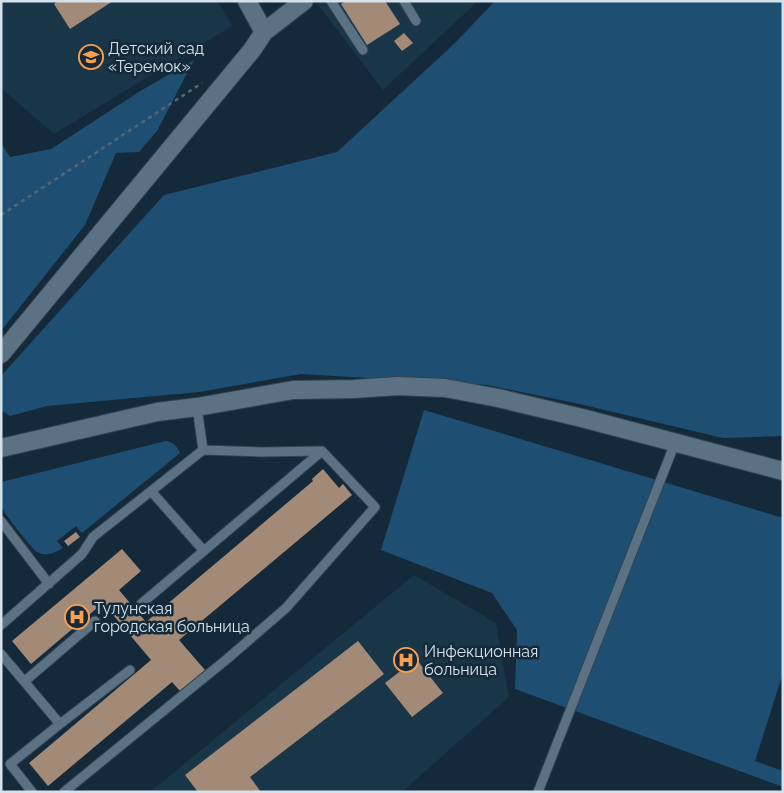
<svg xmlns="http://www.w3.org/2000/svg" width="784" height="793" font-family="Raleway,sans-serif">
	<rect width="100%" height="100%" fill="#142939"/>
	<path fill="#193649" d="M1 1H218L232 26 54 134 1 88Z
		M315 1H478L383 90Z
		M414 575 496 623 509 697 402 792H150Z"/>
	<path fill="#1e4f72" d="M495 1H783V436L723 438 575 403 487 385 301 374 199 392 47 406 10 416 1 410V376L164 195 337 152 454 44Z
		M194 60 157 131 139 152 116 153 85 225 1 331V143L10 157 51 149 142 90Z
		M424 410 783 518V673L755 761 783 771V787L515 689 517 630 492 593 381 550Z
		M166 441C174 443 177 446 180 453L82 533 76 526 57 541 63 548C55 553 46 557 37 552 32 549 2 511 1 506 0 499 1 490 1 482Z"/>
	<path fill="#a38a77" d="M58 1H113L70 29 54 4Z
		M346 1H385L400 24 367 45 341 4Z
		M404 33 413 43 402 51 394 41Z
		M323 469 339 488 343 484 352 495 179 640 205 670 180 691 172 682 48 786 29 763 151 660 103 603 31 664 12 641 122 549 141 571 119 590 146 622 313 481 312 479Z
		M76 532 80 537 68 546 64 541Z
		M358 641 384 674 250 777 261 792H198L185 775Z
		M416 659 443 693 412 717 385 683Z"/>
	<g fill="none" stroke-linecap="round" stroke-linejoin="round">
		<defs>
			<path id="lane" d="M331 1 363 50
				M404 1 416 21
				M197 407 203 450
				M151 491 204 551
				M1 521 49 584
				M141 604 322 451
				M1 625 82 554 93 537 203 450 261 452 322 451 375 507 286 608 227 659 64 792
				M1 654 60 724 10 764 32 792
				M25 681 95 621
				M60 724 130 670
				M538 792 675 443"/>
			<path id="street" d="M247 1 264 32
				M1 354 252 50 264 32 304 1
				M1 448 157 412 197 407 293 390 354 389 398 386 445 388 498 398 582 418 783 471"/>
		</defs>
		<use href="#lane" stroke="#334351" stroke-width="11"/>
		<use href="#street" stroke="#334351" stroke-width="20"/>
		<path stroke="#536674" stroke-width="2.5" stroke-dasharray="4 4" stroke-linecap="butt" d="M1 215 202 83"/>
		<use href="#lane" stroke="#5a7284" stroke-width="9"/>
		<use href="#street" stroke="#5a7284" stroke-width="18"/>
	</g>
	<defs>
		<symbol id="school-ring" viewBox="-11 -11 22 22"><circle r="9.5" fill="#142939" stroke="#fa9f4f" stroke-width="1.5"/><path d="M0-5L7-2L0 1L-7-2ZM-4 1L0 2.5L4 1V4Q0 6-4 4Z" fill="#fa9f4f"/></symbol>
		<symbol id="hospital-ring" viewBox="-11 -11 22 22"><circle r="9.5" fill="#142939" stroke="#fa9f4f" stroke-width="1.5"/><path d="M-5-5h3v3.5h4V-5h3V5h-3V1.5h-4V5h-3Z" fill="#fa9f4f"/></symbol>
	</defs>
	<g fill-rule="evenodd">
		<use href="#school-ring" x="77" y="43" width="28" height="28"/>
		<use href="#hospital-ring" x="63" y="603" width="28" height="28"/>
		<use href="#hospital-ring" x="392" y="646" width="28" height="28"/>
	</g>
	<g text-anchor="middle" stroke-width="5" stroke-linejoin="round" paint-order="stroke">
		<g font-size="16" fill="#d5e2ec" stroke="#142939" text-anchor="start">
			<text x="108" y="54">Детский сад<tspan x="108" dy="18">«Теремок»</tspan></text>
			<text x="94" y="614">Тулунская<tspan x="94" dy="18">городская больница</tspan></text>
			<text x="424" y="657">Инфекционная<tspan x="424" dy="18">больница</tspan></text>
		</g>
	</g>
	<rect width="784" height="793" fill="none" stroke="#d5e2ec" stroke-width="5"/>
</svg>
